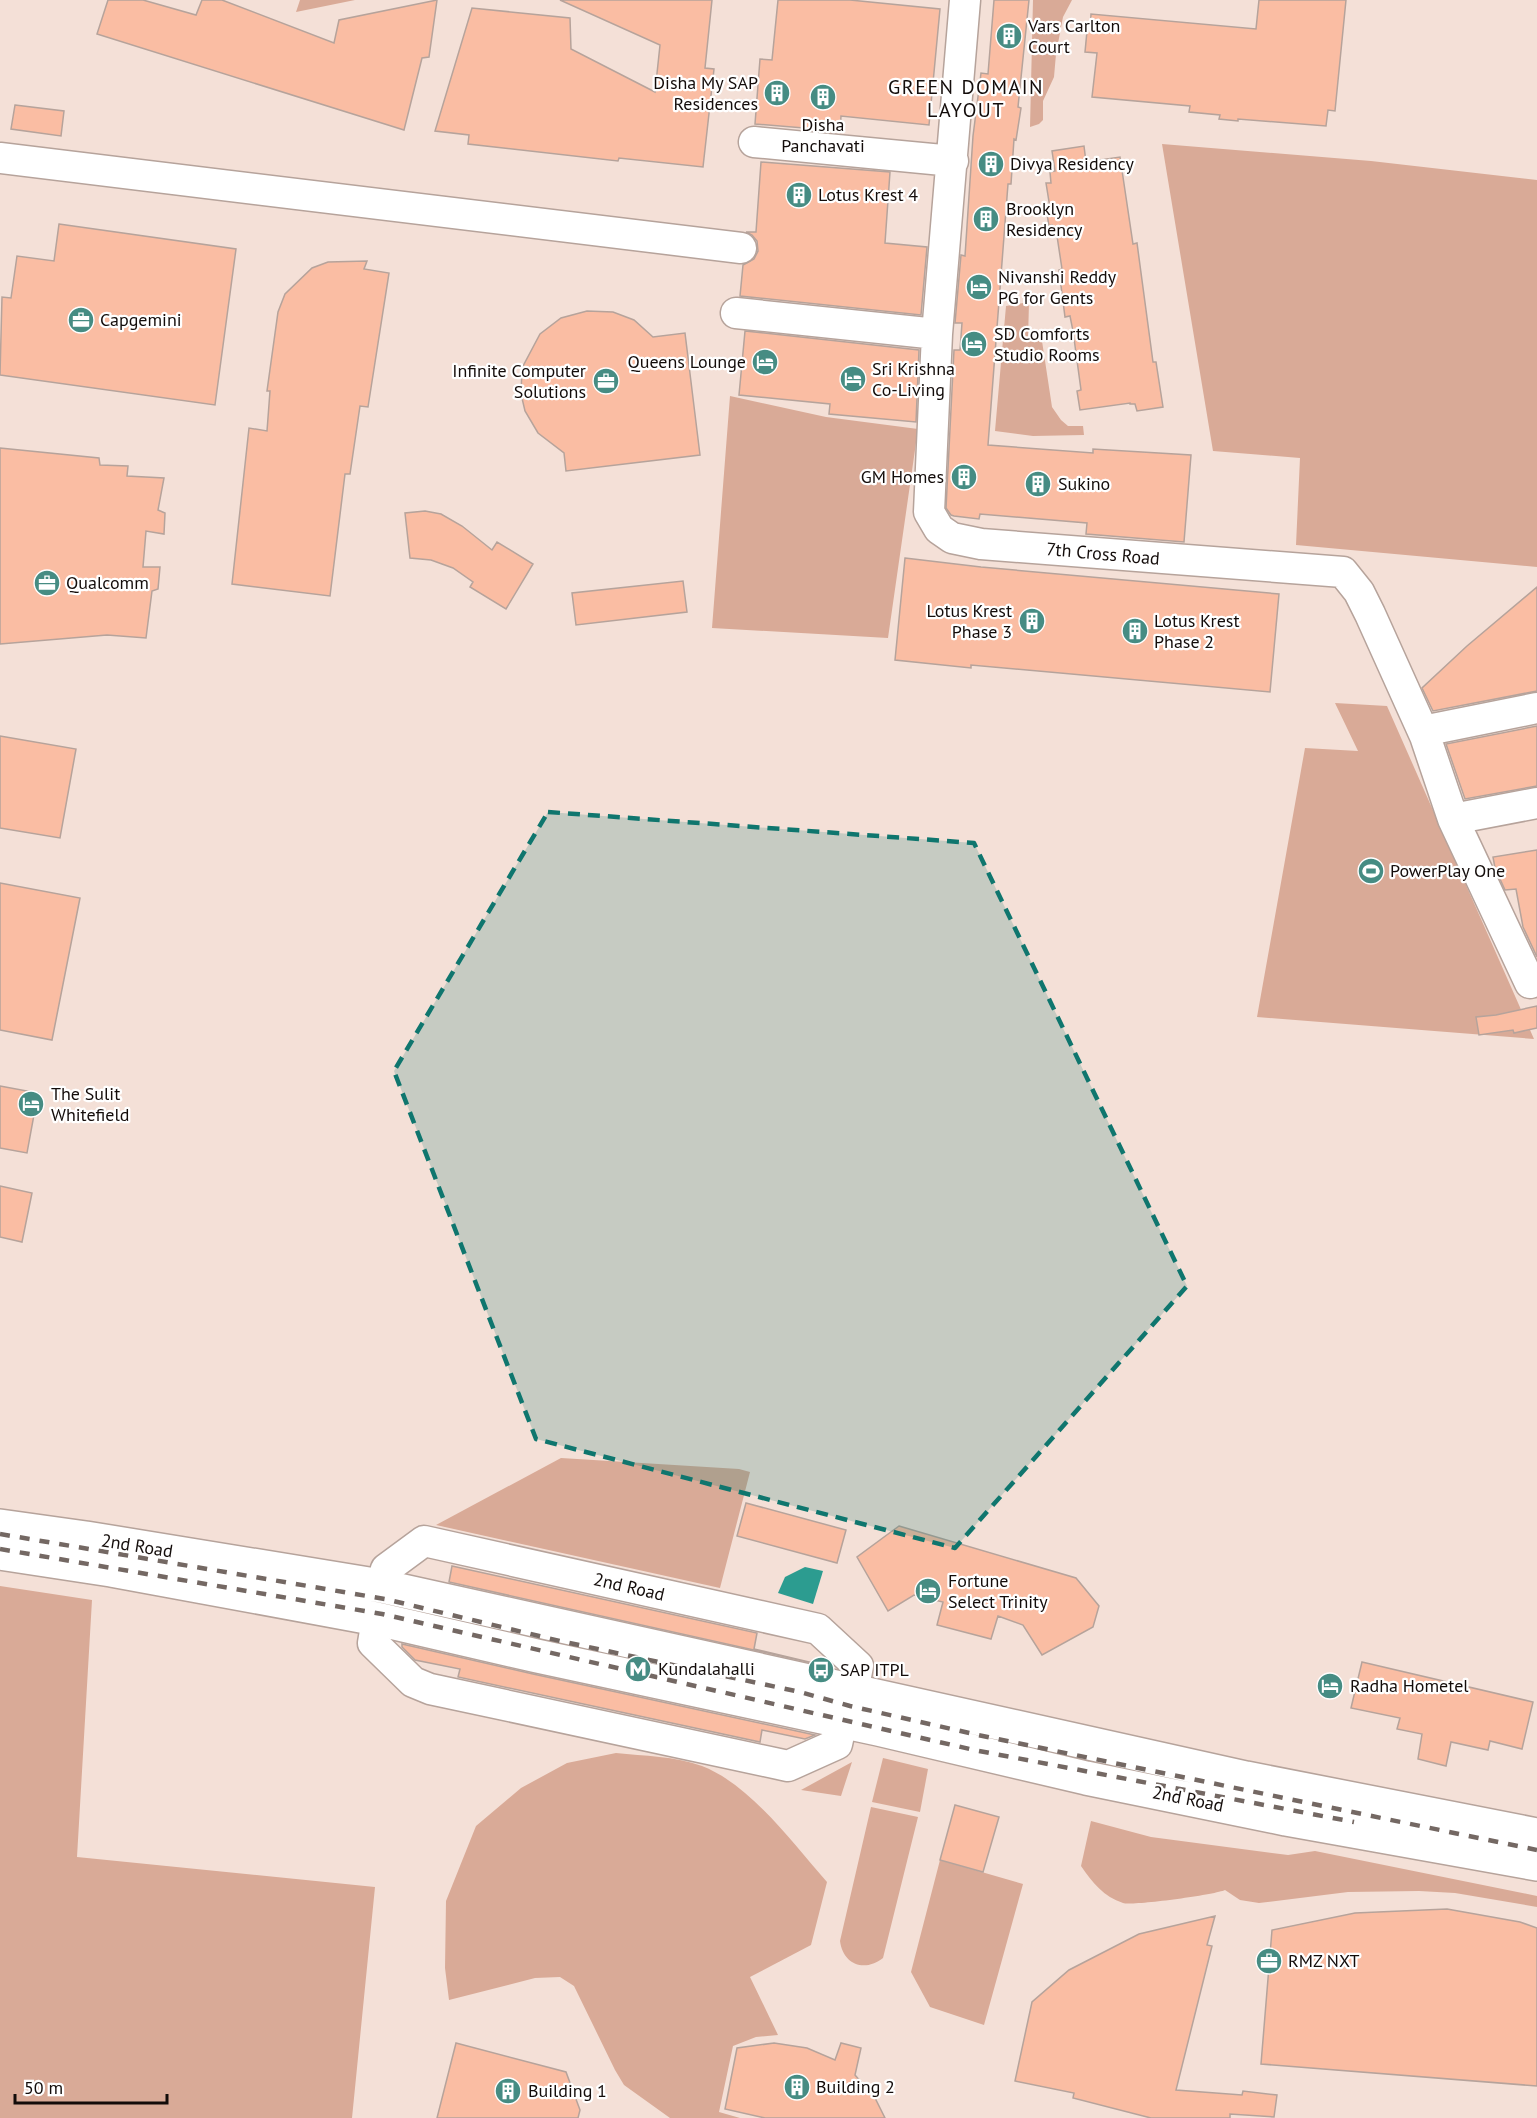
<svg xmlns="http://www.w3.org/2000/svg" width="1537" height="2118" font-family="'PT Sans',sans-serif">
	<rect width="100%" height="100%" fill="#f4e0d7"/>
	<path fill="#d9aa97" d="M300 0H355L296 12Z
		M1033 0H1072L1063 17 1056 54 1054 77 1043 101V120L1039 124 1030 127Z
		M1162 144 1371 161 1537 180V567L1296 545 1300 458 1213 451Z
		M1029 302 1028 340 1042 341 1052 407 1061 420 1068 426H1083L1084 435 1033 436 995 431 1006 306Z
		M730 396 826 417 918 429 888 638 712 628Z
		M1335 703 1387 706 1534 1039 1257 1017 1305 748 1358 751Z
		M561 1458 739 1469 750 1472 720 1588 436 1525Z
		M0 1586 92 1600 77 1857 375 1887 352 2118H0Z
		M616 1753C644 1756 675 1756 702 1766 751 1785 793 1844 827 1882L811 1945 750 1977 778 2035 756 2037 733 2046 719 2112 740 2118H670L624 2085 615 2070 574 1986 560 1977 535 1978 449 2000 445 1968 446 1901 476 1826 521 1788 567 1763Z
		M883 1758 928 1769 920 1812 872 1802Z
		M852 1762 841 1796 801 1790Z
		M871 1807 918 1817 883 1958C864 1973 843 1964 840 1941Z
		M1091 1821 1151 1837 1288 1855 1315 1851 1537 1896V1907L1455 1893 1419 1891 1348 1892 1259 1903 1240 1900 1225 1890C1214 1895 1132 1906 1123 1903 1104 1897 1092 1882 1081 1866Z
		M940 1860 1023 1884 984 2025 930 2007 911 1972Z"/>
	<path fill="#2c9c90" d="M805 1567 823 1571 813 1604 778 1593 785 1577Z"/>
	<path fill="#fabda3" stroke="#b6a39b" stroke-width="1.5" d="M108 0H143L196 15 202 0H222L334 43 339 20 437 0 429 57 422 58 404 130 97 34Z
		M560 0H712L705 68 714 69 703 167 619 158 618 161 468 144 469 135 435 131 472 8 570 18 571 49 655 92 660 45Z
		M778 0H850L940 9 929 125 841 116 840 131 755 124 760 59 772 60Z
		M994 0H1029L1018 107 1021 108 1016 140 1014 139 1011 184H1008L988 445 1093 453V449L1191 455 1184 542 1086 534 1087 523 980 514 979 519 954 516 951 515 946 508 954 350H960L962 323H955L961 255 965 256 973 136 981 73 988 74Z
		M1259 0H1346L1335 111 1328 110 1326 126 1238 119V121L1219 119 1220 115 1189 112 1190 106 1092 97 1097 53 1085 52 1087 31H1090L1091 14 1256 29Z
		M15 105 64 111 61 136 11 129Z
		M1084 146 1086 162 1120 157 1133 244 1137 243 1153 362H1156L1163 407 1137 411 1135 404H1130V403L1080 410 1077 391 1081 390 1073 331 1070 316 1065 317 1059 270 1062 269 1057 236H1054L1052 225 1049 226 1046 208H1050L1046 183H1051L1050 172 1055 171 1052 151Z
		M761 162 890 172 885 243 927 247 921 315 740 296 743 265 754 259 758 251 757 241 752 235 746 232H756Z
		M59 224 236 249 215 405 0 375 2 297 11 298 17 256 54 261Z
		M367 261 364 269 389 273 368 407 360 406 350 474H345L330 596 232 584 249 428 267 431 270 391H267L278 312 285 294 312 268 328 262Z
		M587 311 613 312 634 320 653 337 685 333 700 455 566 471 564 453 538 433 525 411 521 394 522 368 540 334 561 318Z
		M745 331 919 350 916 422 829 414 830 404 739 395Z
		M0 448 99 458 100 465 128 466 127 476 164 478 158 510 165 513 164 534 146 531 143 567H160L158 589 152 591 146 638 107 635 0 644Z
		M425 511 441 514 462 526 492 550 497 542 533 564 506 609 470 587 473 582 453 568 431 560 410 558 405 513Z
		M905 558 981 567 1279 594 1270 692 971 665V668L895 660Z
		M683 581 687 612 576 625 572 593Z
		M1537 587V691L1433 711 1422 688 1467 646Z
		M1537 726V786L1465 799 1446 744Z
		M0 736 76 749 60 838 0 828Z
		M1537 850V957L1523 927 1516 889 1505 890 1495 868 1493 857Z
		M0 883 80 898 52 1040 0 1030Z
		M1537 1006V1028L1514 1033 1513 1030 1479 1035 1476 1017 1496 1015Z
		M0 1086 38 1093 27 1153 0 1148Z
		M0 1186 32 1193 22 1242 0 1237Z
		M746 1503 846 1530 837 1563 737 1536Z
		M899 1526 1076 1578 1099 1606 1093 1627 1042 1655 1023 1625 998 1616 991 1639 937 1625 943 1602 914 1595 888 1611 857 1557Z
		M452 1566 757 1633 754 1649 830 1667 449 1582Z
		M402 1644 533 1674 815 1735 805 1739 762 1730 760 1742 458 1677 460 1669 415 1660 402 1647Z
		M1362 1662 1533 1702 1522 1749 1490 1741 1488 1750 1451 1742 1446 1766 1418 1759 1422 1734 1397 1729 1400 1718 1351 1708Z
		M955 1805 999 1817 983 1872 940 1860Z
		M1447 1909 1520 1922 1537 1928V2086L1261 2064 1272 1930 1355 1913Z
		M1215 1916 1207 1945 1212 1946 1176 2090 1242 2095 1243 2091 1277 2095 1274 2117 1230 2114V2118H1151L1073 2098 1074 2093 1015 2081 1032 2002 1069 1970 1139 1934Z
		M456 2043 566 2072 580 2110 578 2118H437Z
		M774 2043 807 2048 835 2060 841 2043 861 2048 855 2075 875 2098 885 2118H765L725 2109 737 2048Z"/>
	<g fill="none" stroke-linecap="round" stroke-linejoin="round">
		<defs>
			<path id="minor" d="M965 0 937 334 929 512 939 529 952 538 981 544 1343 572 1359 592 1370 614 1425 736 1453 819 1530 983 1537 981
				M754 142 953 161
				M0 158 741 248
				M736 313 937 334
				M1423 731 1537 708
				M1453 819 1537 803
				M381 1586 386 1569 424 1541 818 1629 858 1666 853 1692
				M377 1619 373 1643 413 1682 430 1689 788 1766 837 1744 842 1721"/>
			<path id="major" d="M0 1526 86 1538 381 1586 1246 1778 1537 1835
				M0 1553 111 1570 377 1619 537 1656 878 1729 1086 1778 1286 1819 1537 1864"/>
		</defs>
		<use href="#minor" stroke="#b6a39b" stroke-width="33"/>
		<use href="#major" stroke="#b6a39b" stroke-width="36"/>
		<use href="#minor" stroke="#fff" stroke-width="30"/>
		<use href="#major" stroke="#fff" stroke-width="33"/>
		<path stroke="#746863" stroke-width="4.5" stroke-dasharray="10 10" stroke-linecap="butt" d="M0 1534 385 1599 560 1641 800 1692 850 1706 978 1735 1537 1850
			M0 1549 382 1614 974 1750 1354 1822"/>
	</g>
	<path fill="#0f766e" fill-opacity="0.2" stroke="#0f766e" stroke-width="4.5" stroke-dasharray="12 8" stroke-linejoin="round" d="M548 812 974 843 1187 1286 955 1548 536 1439 394 1071Z"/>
	<defs>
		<symbol id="building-disc" viewBox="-11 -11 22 22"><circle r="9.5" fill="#468c83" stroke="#fff"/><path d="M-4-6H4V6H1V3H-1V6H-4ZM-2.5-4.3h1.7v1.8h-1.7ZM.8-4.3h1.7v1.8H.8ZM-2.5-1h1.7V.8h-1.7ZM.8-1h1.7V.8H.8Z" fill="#fff"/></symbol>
		<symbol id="hotel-disc" viewBox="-11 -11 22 22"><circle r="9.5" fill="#468c83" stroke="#fff"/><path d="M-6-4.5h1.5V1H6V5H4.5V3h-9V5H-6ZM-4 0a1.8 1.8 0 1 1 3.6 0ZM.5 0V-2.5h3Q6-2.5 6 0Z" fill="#fff"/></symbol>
		<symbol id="office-disc" viewBox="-11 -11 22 22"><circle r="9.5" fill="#468c83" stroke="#fff"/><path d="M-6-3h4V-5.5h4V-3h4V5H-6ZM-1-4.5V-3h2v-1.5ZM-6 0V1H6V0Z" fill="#fff"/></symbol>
		<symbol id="stadium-disc" viewBox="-11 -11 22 22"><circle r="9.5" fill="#468c83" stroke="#fff"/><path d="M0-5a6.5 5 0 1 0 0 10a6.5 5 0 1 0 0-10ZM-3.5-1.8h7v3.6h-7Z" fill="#fff"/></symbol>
		<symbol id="metro-disc" viewBox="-11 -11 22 22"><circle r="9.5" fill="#468c83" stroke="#fff"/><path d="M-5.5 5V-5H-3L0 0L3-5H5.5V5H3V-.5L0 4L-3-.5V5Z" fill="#fff"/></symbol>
		<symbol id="bus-disc" viewBox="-11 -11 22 22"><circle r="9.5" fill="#468c83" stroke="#fff"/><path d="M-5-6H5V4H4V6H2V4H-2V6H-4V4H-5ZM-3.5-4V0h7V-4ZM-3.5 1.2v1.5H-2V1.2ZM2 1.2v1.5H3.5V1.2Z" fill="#fff"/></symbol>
	</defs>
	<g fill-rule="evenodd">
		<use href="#building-disc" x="994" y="21" width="30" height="30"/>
		<use href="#building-disc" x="762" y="78" width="30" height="30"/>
		<use href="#building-disc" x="808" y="82" width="30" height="30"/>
		<use href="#building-disc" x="976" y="149" width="30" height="30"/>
		<use href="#building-disc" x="784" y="180" width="30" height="30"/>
		<use href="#building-disc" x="971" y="204" width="30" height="30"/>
		<use href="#hotel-disc" x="964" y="272" width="30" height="30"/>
		<use href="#office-disc" x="66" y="305" width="30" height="30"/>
		<use href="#hotel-disc" x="959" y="329" width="30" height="30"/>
		<use href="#hotel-disc" x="750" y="347" width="30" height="30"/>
		<use href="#hotel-disc" x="838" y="364" width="30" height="30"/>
		<use href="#office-disc" x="591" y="366" width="30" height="30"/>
		<use href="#building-disc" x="949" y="462" width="30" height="30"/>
		<use href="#building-disc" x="1023" y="469" width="30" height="30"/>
		<use href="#office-disc" x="32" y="568" width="30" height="30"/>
		<use href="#building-disc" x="1017" y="606" width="30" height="30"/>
		<use href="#building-disc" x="1120" y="616" width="30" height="30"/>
		<use href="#stadium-disc" x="1356" y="856" width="30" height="30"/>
		<use href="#hotel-disc" x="16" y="1089" width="30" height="30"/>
		<use href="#hotel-disc" x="913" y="1576" width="30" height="30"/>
		<use href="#metro-disc" x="623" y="1654" width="30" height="30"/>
		<use href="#bus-disc" x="806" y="1655" width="30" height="30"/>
		<use href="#hotel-disc" x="1315" y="1671" width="30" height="30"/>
		<use href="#office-disc" x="1254" y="1946" width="30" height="30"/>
		<use href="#building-disc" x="782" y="2072" width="30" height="30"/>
		<use href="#building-disc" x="493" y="2076" width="30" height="30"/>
	</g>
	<g text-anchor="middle" stroke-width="4.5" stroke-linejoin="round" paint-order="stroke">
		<g font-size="18" fill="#130c0a" stroke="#fff" text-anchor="start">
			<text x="1028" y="32">Vars Carlton<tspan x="1028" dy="21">Court</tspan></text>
			<text x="758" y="89" text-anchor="end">Disha My SAP<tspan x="758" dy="21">Residences</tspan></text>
			<text x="823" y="131" text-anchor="middle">Disha<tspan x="823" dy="21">Panchavati</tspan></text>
			<text x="1010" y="170">Divya Residency</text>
			<text x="818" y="201">Lotus Krest 4</text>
			<text x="1006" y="215">Brooklyn<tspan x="1006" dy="21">Residency</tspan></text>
			<text x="998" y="283">Nivanshi Reddy<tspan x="998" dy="21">PG for Gents</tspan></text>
			<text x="100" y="326">Capgemini</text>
			<text x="994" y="340">SD Comforts<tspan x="994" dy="21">Studio Rooms</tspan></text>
			<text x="746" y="368" text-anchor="end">Queens Lounge</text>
			<text x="872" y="375">Sri Krishna<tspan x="872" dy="21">Co-Living</tspan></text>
			<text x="586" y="377" text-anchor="end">Infinite Computer<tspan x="586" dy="21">Solutions</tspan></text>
			<text x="944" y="483" text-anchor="end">GM Homes</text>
			<text x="1058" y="490">Sukino</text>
			<text x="66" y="589">Qualcomm</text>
			<text x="1012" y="617" text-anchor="end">Lotus Krest<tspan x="1012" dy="21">Phase 3</tspan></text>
			<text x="1154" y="627">Lotus Krest<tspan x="1154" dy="21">Phase 2</tspan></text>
			<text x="1390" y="877">PowerPlay One</text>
			<text x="51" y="1100">The Sulit<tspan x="51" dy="21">Whitefield</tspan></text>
			<text x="948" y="1587">Fortune<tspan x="948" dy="21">Select Trinity</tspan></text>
			<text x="658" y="1675">Kundalahalli</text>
			<text x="840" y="1676">SAP ITPL</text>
			<text x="1350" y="1692">Radha Hometel</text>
			<text x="1288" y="1967">RMZ NXT</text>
			<text x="816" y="2093">Building 2</text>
			<text x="528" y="2097">Building 1</text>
		</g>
		<g font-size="18" fill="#130c0a" stroke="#fff">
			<text transform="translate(1103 554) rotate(5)" y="6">7th Cross Road</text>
			<text transform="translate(137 1546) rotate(9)" y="6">2nd Road</text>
			<text transform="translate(629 1587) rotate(13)" y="6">2nd Road</text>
			<text transform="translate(1188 1799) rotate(11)" y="6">2nd Road</text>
		</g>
		<g font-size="20" letter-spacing="1.5" fill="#130c0a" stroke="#fff">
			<text x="966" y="94">GREEN DOMAIN<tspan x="966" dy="23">LAYOUT</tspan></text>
		</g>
	</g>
	<path d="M15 2094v9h152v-9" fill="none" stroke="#130c0a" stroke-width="3"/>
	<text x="24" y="2094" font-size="18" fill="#130c0a" stroke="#ffffff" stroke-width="4.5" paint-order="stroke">50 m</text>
</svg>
